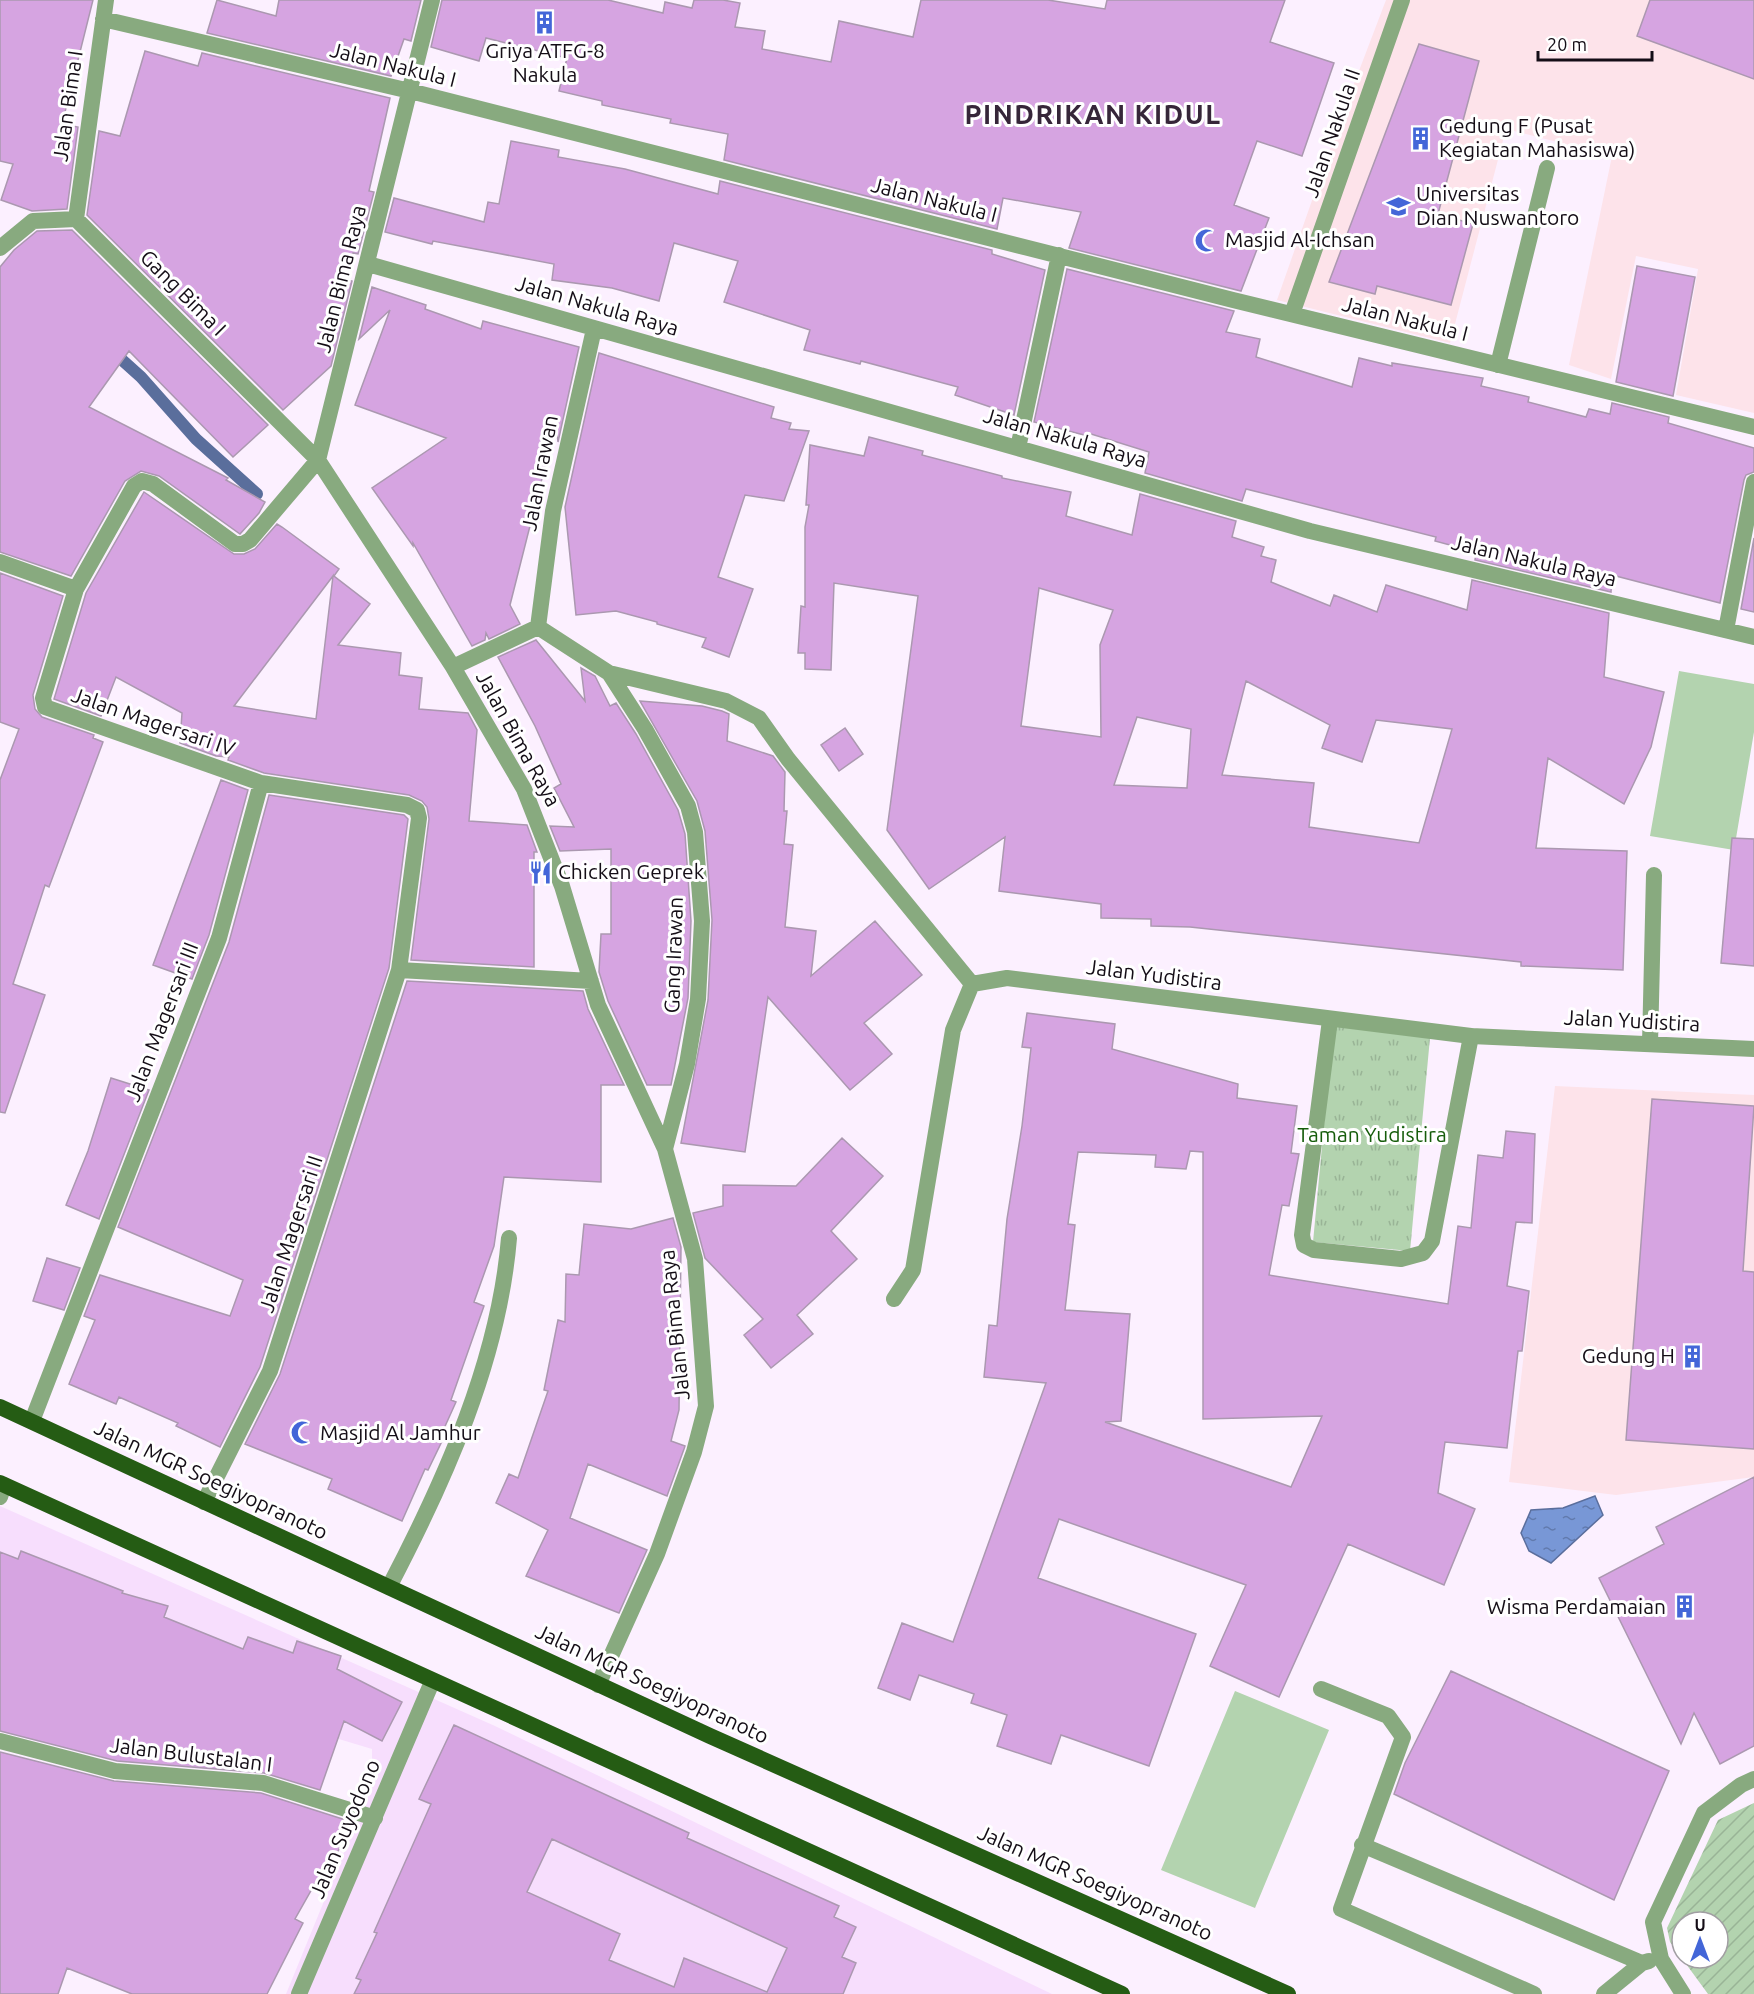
<svg xmlns="http://www.w3.org/2000/svg" width="1754" height="1994" font-family="Ubuntu,sans-serif">
	<defs>
		<pattern id="park-tufts" width="24" height="20" patternUnits="userSpaceOnUse" patternTransform="scale(1.5)"><rect width="24" height="20" fill="#b3d3af"/><path d="M3 7l-1-3M5 7V3M7 7l1-3M15 17l-1-3M17 17v-4M19 17l1-3" fill="none" stroke="#99b496"/></pattern>
		<pattern id="garden-furrows" width="10" height="10" patternUnits="userSpaceOnUse" patternTransform="scale(1.5)"><rect width="10" height="10" fill="#b3d3af"/><path d="M-1 1l2-2M0 10L10 0M9 11l2-2" fill="none" stroke="#99b496"/></pattern>
		<pattern id="water-ripples" width="26" height="14" patternUnits="userSpaceOnUse" patternTransform="scale(1.5)"><rect width="26" height="14" fill="#7897d6"/><path d="M2 4q2-2 4 0t4 0M15 11q2-2 4 0t4 0" fill="none" stroke="#617aad"/></pattern>
	</defs>
	<rect width="100%" height="100%" fill="#fcf0ff"/>
	<path fill="#f7defd" d="M0 1506 495 1726 1052 1994H286L372 1784V1749L54 1653 0 1644Z"/>
	<path fill="#fde3ea" d="M1386 0H1754V413L1676 395 1698 269 1636 256 1611 379 1569 365 1612 156 1506 129 1450 343 1277 300 1341 118Z
		M1555 1086 1754 1095V1477L1616 1495 1509 1482Z"/>
	<path fill="url(#park-tufts)" d="M1334 1018 1431 1027 1410 1251 1313 1242Z"/>
	<path fill="url(#garden-furrows)" fill-rule="evenodd" d="M1754 1803V1994H1708L1670 1942 1667 1928 1718 1820ZM1682 1922H1718V1958H1682Z"/>
	<path fill="#b3d3af" d="M1679 671 1754 684V732L1734 850 1650 836Z
		M1235 1691 1329 1730 1255 1908 1161 1870Z"/>
	<path fill="url(#water-ripples)" stroke="#5a6e9c" stroke-width="1.5" d="M1595 1496 1603 1515 1551 1563 1529 1551 1521 1533 1531 1510 1563 1508Z"/>
	<g fill="none" stroke-linecap="round" stroke-linejoin="round">
		<path stroke="#5a6e9c" stroke-width="12" d="M111 350 141 377 196 439 257 494"/>
	</g>
	<path fill="#d6a4e1" stroke="#ab98b0" stroke-width="1.5" fill-rule="evenodd" d="M0 0H93L62 124 78 127 67 209 32 211 1 200 13 164 0 161Z
		M217 0 276 16 279 0H421L411 41 404 39 391 76 207 33Z
		M442 0H608L663 13 665 2 692 8 694 0H723L740 3 735 27 765 31 762 49 831 62 839 21 913 37 921 0H1048L1105 9 1107 0H1285L1270 42 1334 63 1302 156 1257 141 1234 205 1269 218 1241 291 1069 248 1081 212 1003 198 997 229 724 160 728 134 670 123 671 119 602 105V101L559 91 567 58 486 38 479 61 431 47Z
		M1650 0H1754V79L1637 36Z
		M1419 44 1479 61 1438 214 1473 224 1451 305 1377 286 1375 294 1329 282Z
		M145 51 198 66 202 53 390 98 369 191 374 192 358 254 353 253 347 280 352 281 331 366 283 410 87 215 99 131 120 136Z
		M511 141 559 150 558 157 625 169 718 194 720 181 992 250V254L1045 270 1014 415 955 395 958 387 861 361 860 364 804 350 810 330 724 302 738 261 674 243 659 301 612 288 552 280 554 264 433 241 432 244 385 232 394 198 484 222 488 202 499 204Z
		M72 230 268 425 233 457 129 351 89 407 228 478 226 480 265 502 259 513 240 534 159 476 141 471 125 481 71 576 0 552V267L14 250 37 231Z
		M1637 266 1695 277 1673 396 1616 382Z
		M1067 269 1234 311 1226 332 1260 339 1256 357 1352 387 1359 358 1392 366V363L1483 378 1481 386 1529 397 1528 402 1586 417 1589 409 1610 414 1612 403 1669 417 1668 423 1754 448V472L1746 475 1744 480 1720 603 1612 575 1611 592 1475 560 1476 552 1435 541 1436 537 1246 489 1242 501 1145 473 1149 452 1088 433V436L1034 422Z
		M372 287 426 305 425 309 481 329 483 321 579 347 558 442 556 423 510 605 520 624 489 639 486 633 485 640 472 646 413 543V546L372 488 446 438 355 405 390 310 359 339Z
		M599 353 774 407 771 418 791 423 789 429 809 431 784 501 745 495 718 577 753 589 729 657 702 647 706 638 657 624V622L616 611 576 615 565 507Z
		M869 437 923 451 922 455 1002 476V478L1071 492 1066 516 1132 535 1140 494 1236 521 1232 537 1264 547 1261 556 1276 560 1271 582 1330 606 1334 595 1377 612 1386 585 1467 610 1472 580 1609 613 1604 677 1664 692 1651 747 1624 804 1548 758 1536 848 1627 851 1623 970 1521 966V962L1190 927 1151 926V919L1101 918V904L999 891 1005 837 929 889 887 830 918 596 834 583 831 670 805 669V653H798L801 606 805 607V527L809 505H806L810 445 864 456ZM1039 588 1113 610 1100 645 1101 737 1021 726ZM1246 681 1330 725 1322 748 1362 762 1376 720 1452 729 1419 843 1309 827 1314 783 1222 775ZM1137 717 1191 729 1187 788 1114 785Z
		M144 492 234 554H244L255 549 277 524 282 527 339 569 334 576 370 604 338 645 401 653 399 675 422 678 419 709 468 713 477 730 469 821 527 825 537 852H534V967L411 960 429 819 427 807 422 801 409 795 264 773 228 760 229 757 216 756 180 743 182 713 116 677 101 716 54 699 86 593ZM333 576 316 719 234 706Z
		M1754 538V612L1741 609Z
		M0 573 63 596 33 695 35 709 42 717 94 735 93 738 103 742 49 887 45 885 13 984 45 995 5 1113 0 1112V780L19 729 0 722Z
		M536 640 585 701 581 668 595 676 610 706 616 703 636 734 678 810 685 834 691 921 688 998 671 1085H647L608 1001 599 972 601 934H611V849L560 851 550 826 574 827 554 788 561 784 535 726 498 657Z
		M640 701 702 706 722 711 729 714 727 741 773 756 785 772 784 811H787L784 844 793 845 785 927 816 931 811 976 875 921 922 975 864 1023 892 1054 850 1090 768 997 745 1152 681 1143 708 1000 712 920 705 831 697 801Z
		M845 728 863 754 839 771 821 745Z
		M221 780 248 790 209 935 192 979 153 965Z
		M269 795 404 815 408 819 389 968 260 1367 220 1447 176 1426 178 1423 119 1397 116 1404 69 1384 95 1320 84 1316 100 1275 230 1316 243 1280 118 1227 229 942Z
		M1732 838 1754 839V966L1721 963Z
		M407 981 583 991 588 1009 624 1085H601V1182L504 1177 494 1246 474 1302 484 1306 451 1400 456 1402 442 1433 445 1435 428 1470 425 1469 402 1521 328 1489 332 1479 245 1444 280 1374Z
		M1027 1013 1115 1024 1112 1049 1238 1084 1237 1098 1297 1106 1291 1153 1299 1154 1289 1206 1282 1205 1269 1275 1448 1304 1458 1226 1471 1228 1478 1155 1503 1158 1506 1131 1535 1134 1532 1223 1516 1222 1507 1286 1529 1291 1522 1351H1518L1507 1448 1445 1442 1438 1493 1475 1509 1444 1585 1348 1544 1279 1697 1210 1666 1246 1585 1059 1519 1038 1578 1196 1634 1149 1766 1061 1735 1051 1764 997 1746 1007 1715 971 1703 974 1694 919 1675 910 1700 878 1688 902 1623 953 1642 1046 1383 984 1377 989 1325 997 1326 1007 1219 1022 1126 1031 1048 1022 1047ZM1190 1151 1203 1152V1419L1322 1416 1291 1487 1105 1422 1121 1421 1130 1314 1065 1310 1075 1225 1068 1224 1078 1152 1156 1155 1155 1167 1186 1169Z
		M111 1078 149 1090 99 1219 66 1205 88 1151Z
		M1652 1099 1754 1106 1743 1271 1754 1272V1449L1626 1440Z
		M842 1138 883 1176 831 1231 857 1259 797 1315 813 1334 771 1368 744 1335 763 1319 705 1258 693 1213 723 1206V1185L796 1186Z
		M673 1218 681 1247 679 1410 671 1441 685 1446 684 1449 667 1496 588 1464 570 1518 647 1550 619 1613 526 1576 548 1530 496 1503 509 1474 518 1478 548 1391 544 1390 558 1320 565 1322 566 1274 579 1275 584 1224 631 1229Z
		M47 1258 80 1268 64 1310 33 1301Z
		M1754 1477V1746L1720 1764 1694 1713 1681 1744 1599 1578 1664 1544 1656 1527Z
		M21 1551 123 1591 122 1593 168 1606 164 1617 243 1649 248 1637 293 1653 297 1641 341 1656 337 1669 402 1702 382 1741 344 1721 320 1790 264 1773 117 1761 0 1731V1552L18 1559Z
		M1451 1671 1669 1771 1614 1900 1394 1794 1405 1763Z
		M454 1725 689 1833 687 1838 839 1906 834 1917 856 1927 842 1957 856 1963 843 1994H354L361 1980 356 1978 377 1933 374 1932 431 1804 419 1799ZM552 1839 787 1948 767 1992 684 1958 674 1987 609 1960 620 1934 527 1892Z
		M0 1752 114 1781 261 1793 352 1822 330 1868 325 1866 295 1919 303 1923 267 1994H132L67 1968 58 1994H0Z"/>
	<g fill="none" stroke-linecap="round" stroke-linejoin="round">
		<path stroke="#88aa7f" stroke-width="16" d="M1498 365 1547 168
			M1330 1020 1302 1235 1304 1245 1314 1250 1401 1259 1423 1253 1432 1241 1471 1036
			M1321 1689 1388 1716 1403 1737 1341 1909 1534 1994
			M1362 1845 1642 1963
			M1604 1994 1642 1963 1649 1961
			M1683 1994 1661 1959 1653 1922 1704 1813 1741 1785 1754 1779"/>
		<path stroke="#88aa7f" stroke-width="16" d="M432 0 318 460 453 667 524 789 562 886 598 1005 665 1149 695 1259 706 1406 694 1452 657 1554 598 1685
			M103 19 410 91 1233 300 1754 427
			M76 219 106 0
			M0 248 33 221 76 219 318 460 250 540 243 544H235L153 484 142 481 134 486 76 589
			M368 264 1310 531 1754 637
			M1292 314 1402 0
			M1018 448 1059 255
			M0 562 76 589 43 698 45 707 261 783 407 805 417 810 419 818 399 970 270 1371 204 1502
			M538 627 609 673 726 701 759 718 788 759 972 984
			M538 627 553 511 594 329
			M1726 630 1754 482
			M453 667 538 627
			M609 673 645 729 688 806 695 832 702 921 698 999 687 1064 665 1149
			M399 970 591 981
			M972 984 1007 978 1471 1036 1754 1049
			M1650 1044 1654 875
			M894 1299 913 1270 953 1030 972 984
			M32 1421 219 938 261 783
			M0 1497 4 1485
			M389 1587C445 1480 499 1360 509 1238
			M0 1741 115 1771 263 1783 375 1818"/>
		<path stroke="#88aa7f" stroke-width="16" d="M299 1994 432 1682"/>
		<path stroke="#255c14" stroke-width="16" d="M0 1407 710 1736 1288 1994
			M0 1483 1122 1994"/>
	</g>
	<defs>
		<symbol id="building-bare" viewBox="-9 -9 18 18"><path d="M-4-6H4V6H1V3H-1V6H-4ZM-2.5-4.3h1.7v1.8h-1.7ZM.8-4.3h1.7v1.8H.8ZM-2.5-1h1.7V.8h-1.7ZM.8-1h1.7V.8H.8Z" fill="#4366d8" stroke="#fff" stroke-width="2.5" paint-order="stroke"/></symbol>
		<symbol id="university-bare" viewBox="-9 -9 18 18"><path d="M0-5L7-2L0 1L-7-2ZM-4 1L0 2.5L4 1V4Q0 6-4 4Z" fill="#4366d8" stroke="#fff" stroke-width="2.5" paint-order="stroke"/></symbol>
		<symbol id="mosque-bare" viewBox="-9 -9 18 18"><path d="M3.5-4.9A6 6 0 1 0 3.5 4.9A5 5 0 1 1 3.5-4.9Z" fill="#4366d8" stroke="#fff" stroke-width="2.5" paint-order="stroke"/></symbol>
		<symbol id="restaurant-bare" viewBox="-9 -9 18 18"><path d="M-5-6h1v4h1v-4h1v4h1v-4h1v5L-1.5 .5V6h-2V.5L-5-1ZM5-6V6H3V1.5H1.5Q1.5-4 5-6Z" fill="#4366d8" stroke="#fff" stroke-width="2.5" paint-order="stroke"/></symbol>
	</defs>
	<g fill-rule="evenodd">
		<use href="#building-bare" x="528" y="6" width="33" height="33"/>
		<use href="#building-bare" x="1404" y="122" width="33" height="33"/>
		<use href="#university-bare" x="1382" y="190" width="33" height="33"/>
		<use href="#mosque-bare" x="1190" y="224" width="33" height="33"/>
		<use href="#restaurant-bare" x="524" y="856" width="33" height="33"/>
		<use href="#building-bare" x="1676" y="1340" width="33" height="33"/>
		<use href="#mosque-bare" x="286" y="1416" width="33" height="33"/>
		<use href="#building-bare" x="1668" y="1590" width="33" height="33"/>
	</g>
	<g text-anchor="middle" stroke-width="6" stroke-linejoin="round" paint-order="stroke">
		<g font-size="21" fill="#140d16" stroke="#fff" text-anchor="start">
			<text x="545" y="58" text-anchor="middle">Griya ATFG-8<tspan x="545" dy="24">Nakula</tspan></text>
			<text x="1439" y="133">Gedung F (Pusat<tspan x="1439" dy="24">Kegiatan Mahasiswa)</tspan></text>
			<text x="1416" y="201">Universitas<tspan x="1416" dy="24">Dian Nuswantoro</tspan></text>
			<text x="1225" y="247">Masjid Al-Ichsan</text>
			<text x="558" y="879">Chicken Geprek</text>
			<text x="1675" y="1363" text-anchor="end">Gedung H</text>
			<text x="320" y="1440">Masjid Al Jamhur</text>
			<text x="1666" y="1614" text-anchor="end">Wisma Perdamaian</text>
		</g>
		<g font-size="21" fill="#140d16" stroke="#fff">
			<text transform="translate(393 65) rotate(14)" y="7">Jalan Nakula I</text>
			<text transform="translate(68 106) rotate(-82)" y="7">Jalan Bima I</text>
			<text transform="translate(1332 133) rotate(-71)" y="7">Jalan Nakula II</text>
			<text transform="translate(934 200) rotate(14)" y="7">Jalan Nakula I</text>
			<text transform="translate(341 279) rotate(-76)" y="7">Jalan Bima Raya</text>
			<text transform="translate(183 293) rotate(45)" y="7">Gang Bima I</text>
			<text transform="translate(597 306) rotate(16)" y="7">Jalan Nakula Raya</text>
			<text transform="translate(1405 319) rotate(14)" y="7">Jalan Nakula I</text>
			<text transform="translate(1065 438) rotate(16)" y="7">Jalan Nakula Raya</text>
			<text transform="translate(540 473) rotate(-79)" y="7">Jalan Irawan</text>
			<text transform="translate(1534 561) rotate(13)" y="7">Jalan Nakula Raya</text>
			<text transform="translate(153 722) rotate(19)" y="7">Jalan Magersari IV</text>
			<text transform="translate(518 739) rotate(61)" y="7">Jalan Bima Raya</text>
			<text transform="translate(674 955) rotate(-88)" y="7">Gang Irawan</text>
			<text transform="translate(1154 975) rotate(7)" y="7">Jalan Yudistira</text>
			<text transform="translate(1632 1021) rotate(3)" y="7">Jalan Yudistira</text>
			<text transform="translate(162 1022) rotate(-69)" y="7">Jalan Magersari III</text>
			<text transform="translate(291 1234) rotate(-72)" y="7">Jalan Magersari II</text>
			<text transform="translate(675 1325) rotate(-96)" y="7">Jalan Bima Raya</text>
			<text transform="translate(211 1480) rotate(25)" y="7">Jalan MGR Soegiyopranoto</text>
			<text transform="translate(652 1684) rotate(25)" y="7">Jalan MGR Soegiyopranoto</text>
			<text transform="translate(191 1755) rotate(7)" y="7">Jalan Bulustalan I</text>
			<text transform="translate(345 1829) rotate(-67)" y="7">Jalan Suyodono</text>
			<text transform="translate(1095 1883) rotate(24)" y="7">Jalan MGR Soegiyopranoto</text>
		</g>
		<g font-size="21" fill="#155c0a" stroke="#fff">
			<text x="1372" y="1142">Taman Yudistira</text>
		</g>
		<g font-size="27" font-weight="bold" letter-spacing="1.5" fill="#362639" stroke="#fff">
			<text x="1093" y="124">PINDRIKAN KIDUL</text>
		</g>
	</g>
	<g transform="translate(1700 1940)"><circle r="28" fill="#ffffff" stroke="#a19ea2" stroke-width="1.5"/>
	<path d="M0-4.5L10 22L0 15L-10 22Z" fill="#4366d8"/>
	<text y="-9" font-size="16" font-weight="bold" text-anchor="middle" fill="#140d16">U</text>
	</g>
	<path d="M1538 51v9h114v-9" fill="none" stroke="#140d16" stroke-width="3"/>
	<text x="1547" y="51" font-size="18" fill="#140d16" stroke="#ffffff" stroke-width="4.5" paint-order="stroke">20 m</text>
</svg>
